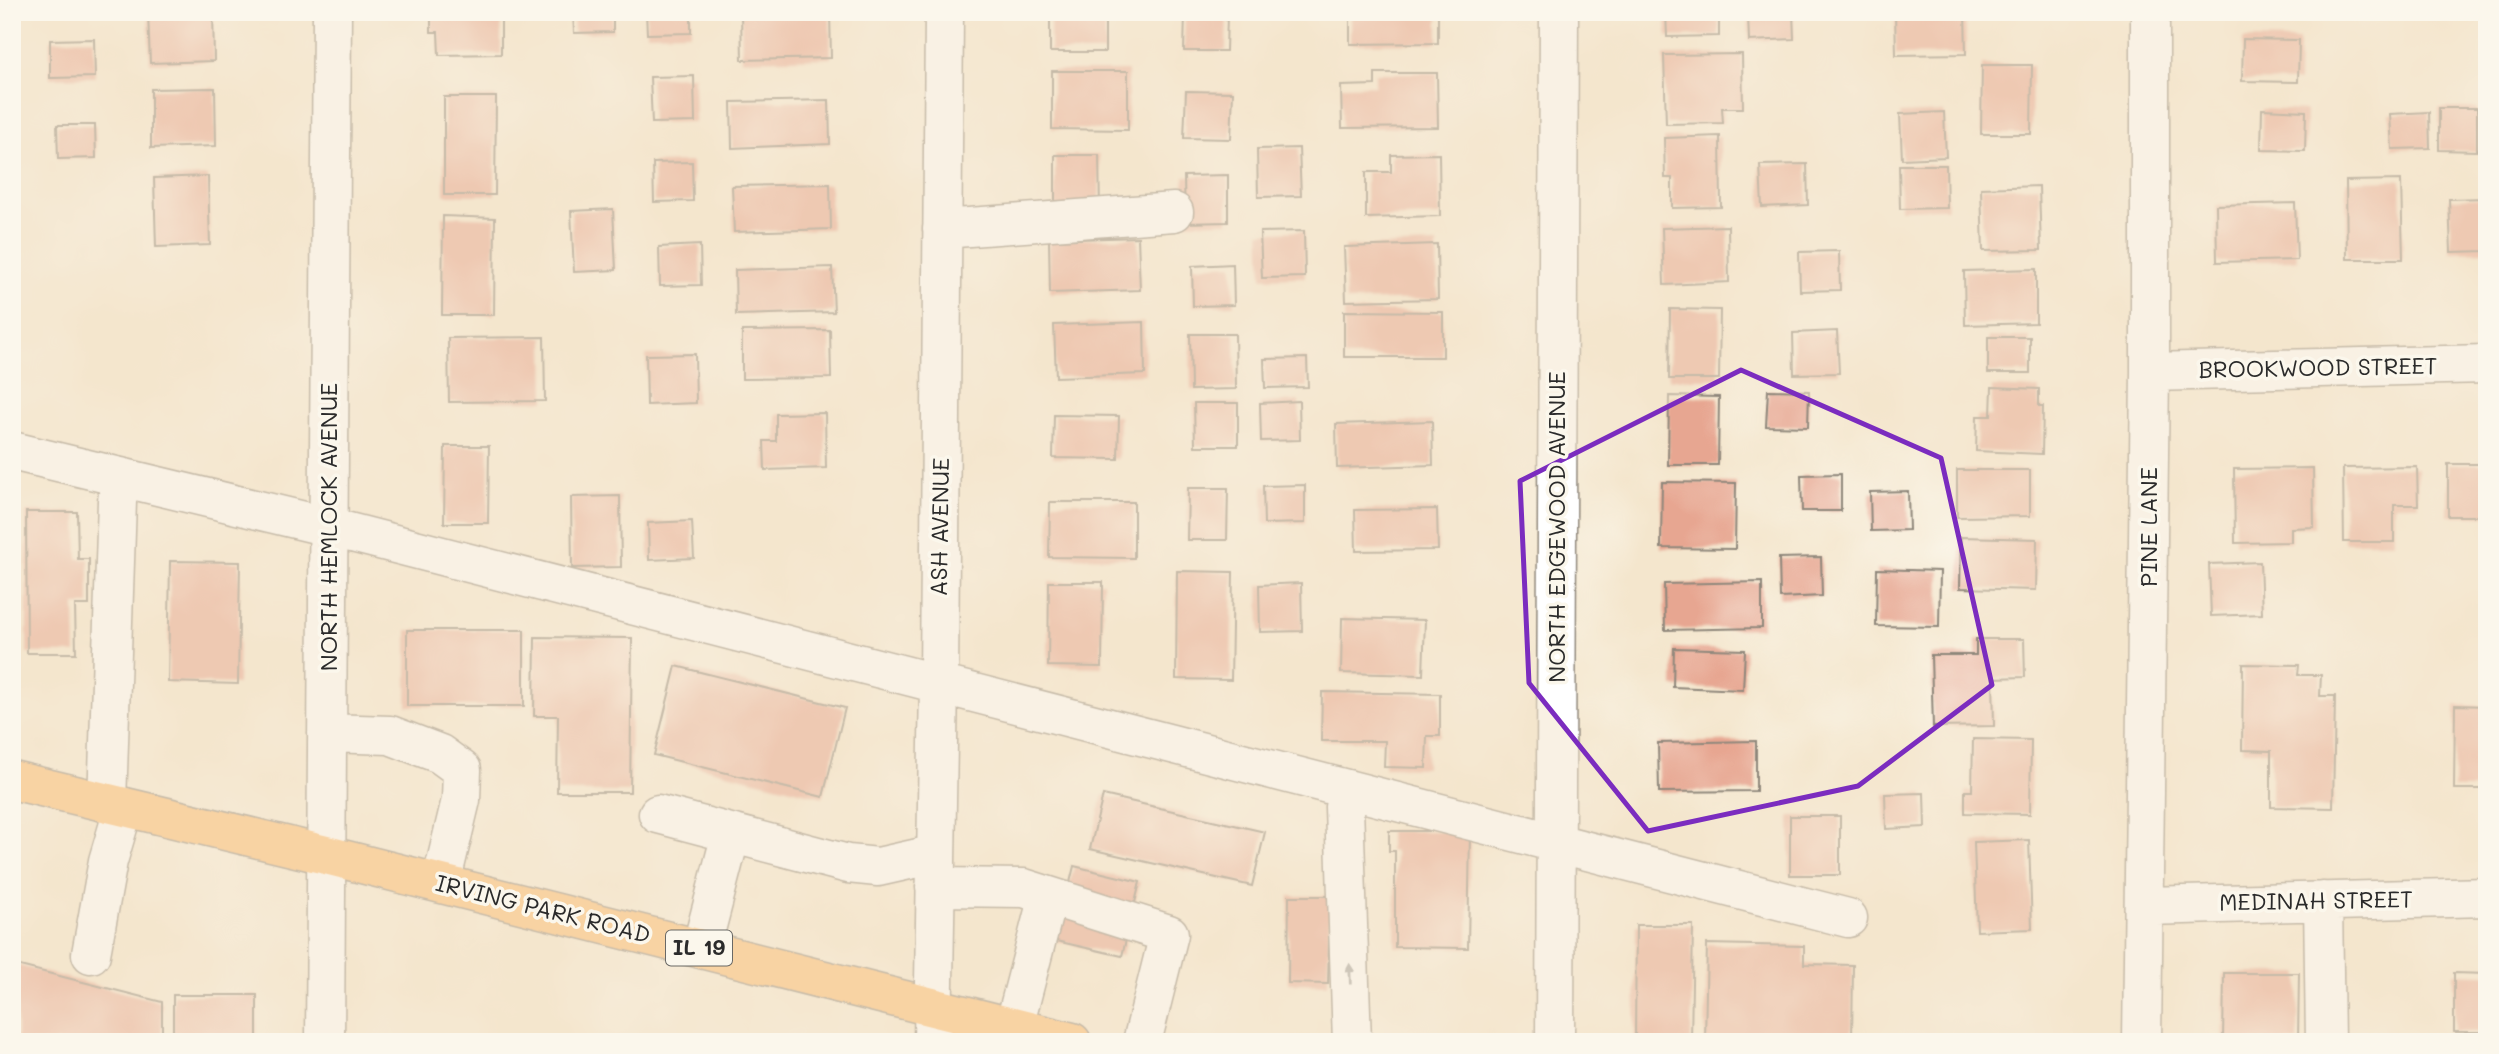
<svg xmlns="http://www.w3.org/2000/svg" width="2499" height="1054" font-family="Mali,sans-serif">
	<rect width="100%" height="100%" fill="#fbf7ec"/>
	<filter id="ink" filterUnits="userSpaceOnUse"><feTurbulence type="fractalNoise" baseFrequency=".0143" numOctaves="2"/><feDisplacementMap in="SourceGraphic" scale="14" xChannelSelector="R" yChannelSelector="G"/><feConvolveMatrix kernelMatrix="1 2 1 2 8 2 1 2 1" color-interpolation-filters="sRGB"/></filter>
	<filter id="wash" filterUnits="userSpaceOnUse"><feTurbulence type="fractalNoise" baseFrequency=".00686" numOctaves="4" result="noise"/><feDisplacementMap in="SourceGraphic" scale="28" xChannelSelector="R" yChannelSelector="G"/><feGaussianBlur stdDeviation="1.57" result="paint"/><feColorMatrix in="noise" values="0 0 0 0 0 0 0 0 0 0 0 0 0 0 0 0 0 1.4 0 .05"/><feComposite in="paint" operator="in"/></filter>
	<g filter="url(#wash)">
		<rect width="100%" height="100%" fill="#f4e6cd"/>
		<g id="blocks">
			<path fill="#e7a691" d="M148 12H213L214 61 150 63Z
				M431 12H501V54L439 55 438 32H431Z
				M573 12H613V32L574 33Z
				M646 12H691V33L647 34Z
				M741 12H830L831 58 742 60Z
				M1050 12H1105V52H1050Z
				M1262 12H1302V16L1262 17Z
				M1350 12H1438V43L1350 44Z
				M1666 12H1719V36L1667 37Z
				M1793 12 1794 39 1749 41 1748 14Z
				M1895 12H1965L1966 54 1896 55Z
				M1185 14 1227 15 1226 51H1184Z
				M94 39 95 77 50 78V40Z
				M2243 39 2299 40 2298 82 2242 81Z
				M1742 54 1743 108H1722L1723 123 1666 124 1664 55Z
				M1982 65H2032L2031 134H1981Z
				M1052 71H1128V130L1052 129Z
				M1375 73H1437L1438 127 1342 128 1341 86 1375 85Z
				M694 76 695 122 652 123 650 77Z
				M215 88 216 146 151 148V89Z
				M1186 91 1233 92 1231 139 1184 138Z
				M444 97H496L495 195H444Z
				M829 100 830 144 732 148 731 102Z
				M2439 108H2477V151L2439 150Z
				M2262 109 2306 111 2305 151 2261 150Z
				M1944 112 1946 157 1902 159 1900 114Z
				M2429 112 2430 148 2392 149 2390 114Z
				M57 125H95L96 158 58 159Z
				M1720 136 1721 207 1672 208V178H1665L1664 138Z
				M1299 148 1301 196 1258 197 1257 149Z
				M1439 154 1440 216 1366 218V172H1391V155Z
				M1055 155H1099L1100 210H1055Z
				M692 162 693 201 654 202 653 163Z
				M1807 164 1808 205 1762 207 1760 165Z
				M1899 165H1946L1947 208 1900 209Z
				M1228 175V222L1185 223 1184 176Z
				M208 176 210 245 156 247 154 178Z
				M2401 180 2403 259H2347L2346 181Z
				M830 184 831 229 734 232 732 186Z
				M2039 186 2041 250 1983 251 1981 188Z
				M2487 198V251L2451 252 2449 199Z
				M2295 203 2297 260 2217 262 2216 205Z
				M613 209 616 270 574 272 571 211Z
				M443 216 495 218 494 315H442Z
				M1728 226 1729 282 1664 285 1662 228Z
				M1304 231 1305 277 1262 278 1260 232Z
				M1138 237 1140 290 1050 293 1049 240Z
				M1437 244 1438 299 1346 301 1344 247Z
				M700 245 701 285 660 286 659 247Z
				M1839 251 1840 290 1800 291 1799 252Z
				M1233 264 1234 305 1193 306 1192 266Z
				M832 267 834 312 736 315 735 270Z
				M2036 269V323L1965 325 1964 271Z
				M1670 309 1720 310 1719 379H1669Z
				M1344 311 1443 312V357H1344Z
				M1144 322 1145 374 1056 377 1054 325Z
				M830 330 831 378 742 379V331Z
				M1837 331 1839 373 1794 374 1793 333Z
				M1190 334H1235L1236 389 1191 390Z
				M544 337 545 401 449 402 448 338Z
				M1988 337H2030V373H1988Z
				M695 354 696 403 647 405 646 355Z
				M1307 358 1308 387 1265 388 1264 359Z
				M1992 387 2039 389V406H2043L2042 454 1976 451 1977 416H1991Z
				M1768 390 1809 391 1808 427 1766 426Z
				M1669 396 1719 397 1718 465H1668Z
				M1299 401 1300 440 1261 441 1260 403Z
				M1194 403H1238V446H1195Z
				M825 413 826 468 765 470 764 441H776V414Z
				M1054 415 1119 416 1118 459 1053 458Z
				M1432 421 1433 465 1337 468 1336 424Z
				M445 446H489L488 523H444Z
				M2448 464H2487V516H2448Z
				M2417 467 2418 505H2394V542H2344L2343 468Z
				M2313 468 2314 527 2291 528V542L2235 543 2234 469Z
				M1957 470H2030V516L1957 517Z
				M1841 474V511H1802L1801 475Z
				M1662 482 1736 483 1735 549 1661 548Z
				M1305 485V523L1264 524 1263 486Z
				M1188 488H1228L1227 540H1187Z
				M1908 491 1909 530 1871 531 1870 492Z
				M620 496 621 567 572 568 571 497Z
				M1050 502H1134V558L1049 557Z
				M1437 509 1438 550 1356 551 1355 510Z
				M26 512H77L78 559H89V605H75L76 653H27Z
				M692 521 694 558 649 560 648 523Z
				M1961 537 2037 539 2036 590 1960 588Z
				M1821 557 1822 596 1780 598 1779 558Z
				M170 561 240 562 238 684 168 682Z
				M2260 562 2262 614 2211 616 2209 564Z
				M1877 569 1940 571 1939 627 1876 626Z
				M1177 571 1233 572 1231 680 1176 679Z
				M1049 582H1103L1102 667 1048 666Z
				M1762 582V628L1665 630 1664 584Z
				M1301 583 1302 631 1260 632 1259 585Z
				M1342 618 1425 620 1423 675 1341 673Z
				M407 630H524V706H407Z
				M535 637 632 638 630 792H557L558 716H534Z
				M1976 639H2024L2025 677 1993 678 1994 726 1933 727 1931 655H1976Z
				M1674 648 1745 650 1743 690 1673 687Z
				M2243 664 2299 665 2298 675H2321L2320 696H2335L2333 808 2271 807V751L2242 750Z
				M676 666 845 708 823 797 654 755Z
				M1322 692 1440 694V736H1427L1426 768 1384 767 1385 741H1321Z
				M2455 705 2487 706V789H2454Z
				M1973 739 2031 740 2030 814 1965 813V791H1972Z
				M1756 741V791L1659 792 1658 743Z
				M1924 793 1925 827 1886 829 1885 794Z
				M1103 795 1265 832 1252 886 1090 849Z
				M1790 816H1840V875H1790Z
				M1389 831H1470L1468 948 1395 947V851H1389Z
				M2029 840 2032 929 1977 931 1974 842Z
				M1074 866 1140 882 1122 956 1056 941Z
				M1289 896H1330L1328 984 1288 983Z
				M12 912H17L16 965 162 1002V1042H17V998H12Z
				M1636 925H1693L1691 1042H1635Z
				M1707 944 1804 946V964L1853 965 1852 1042 1705 1041Z
				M2224 973H2299L2298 1042H2223Z
				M2454 973 2487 974V1032H2454Z
				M173 995H257V1042H173Z"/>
		</g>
	</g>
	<g filter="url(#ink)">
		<use href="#blocks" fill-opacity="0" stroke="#90887c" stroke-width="2"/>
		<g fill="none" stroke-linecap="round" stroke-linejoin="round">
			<defs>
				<path id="minor" d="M942 229 1174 212
					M2150 372 2487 364
					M12 451 329 527 1848 918
					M327 733 390 735 440 754 462 770 461 800 441 883
					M1348 789 1344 807 1352 1042
					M107 803 117 501 121 477
					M658 814 848 864 878 867 936 854
					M935 887 1024 888 1169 934 1142 1042
					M2323 901 2325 1042
					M2146 906 2487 897
					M701 949 731 834
					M91 954 108 861 124 807
					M1014 1027 1048 896
					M325 1042 332 12
					M933 1042 939 683 944 12
					M1555 1042 1559 12
					M2142 1042 2150 372V12"/>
				<path id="major" d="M12 780 326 855 1072 1042"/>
			</defs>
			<use href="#minor" stroke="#90887c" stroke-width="41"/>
			<use href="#major" stroke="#90887c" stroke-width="41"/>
			<use href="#minor" stroke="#fff" stroke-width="38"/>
			<use href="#major" stroke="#fdbc6f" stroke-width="38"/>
		</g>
		<defs><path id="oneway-solid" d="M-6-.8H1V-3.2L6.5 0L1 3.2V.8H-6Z" transform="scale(1.75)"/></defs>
		<use fill="#a0a0a0" href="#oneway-solid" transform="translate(1350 974) rotate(-92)"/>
	</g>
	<path d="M0 0H2499V1054H0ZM1741 370 1941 458 1992 685 1858 786 1648 831 1529 683 1520 481Z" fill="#f4e6cd" fill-opacity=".55" fill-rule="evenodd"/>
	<path fill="none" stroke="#7b2cbf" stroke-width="5" stroke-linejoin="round" d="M1741 370 1941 458 1992 685 1858 786 1648 831 1529 683 1520 481Z"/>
	<g text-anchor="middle" stroke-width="7" stroke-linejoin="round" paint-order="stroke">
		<rect fill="#fbf7ec" stroke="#696865" stroke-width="2" x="666" y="930.5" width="66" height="35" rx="5"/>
		<g font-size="21" font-weight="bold" fill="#2b2b2b">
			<text x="699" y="955">IL 19</text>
		</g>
		<g font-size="23" fill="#2b2b2b" stroke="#fbf7ec">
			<text transform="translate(2318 368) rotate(-1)" y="8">BROOKWOOD STREET</text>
			<text transform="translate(329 527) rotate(-90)" y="8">NORTH HEMLOCK AVENUE</text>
			<text transform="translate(940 527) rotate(-89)" y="8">ASH AVENUE</text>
			<text transform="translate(1557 527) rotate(-90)" y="8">NORTH EDGEWOOD AVENUE</text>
			<text transform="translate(2149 527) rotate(-90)" y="8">PINE LANE</text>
			<text transform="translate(2316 901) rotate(-1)" y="8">MEDINAH STREET</text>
			<text transform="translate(543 909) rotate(14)" y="8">IRVING PARK ROAD</text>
		</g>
	</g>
	<rect width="2499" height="1054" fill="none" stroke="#fbf7ec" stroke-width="42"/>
</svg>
